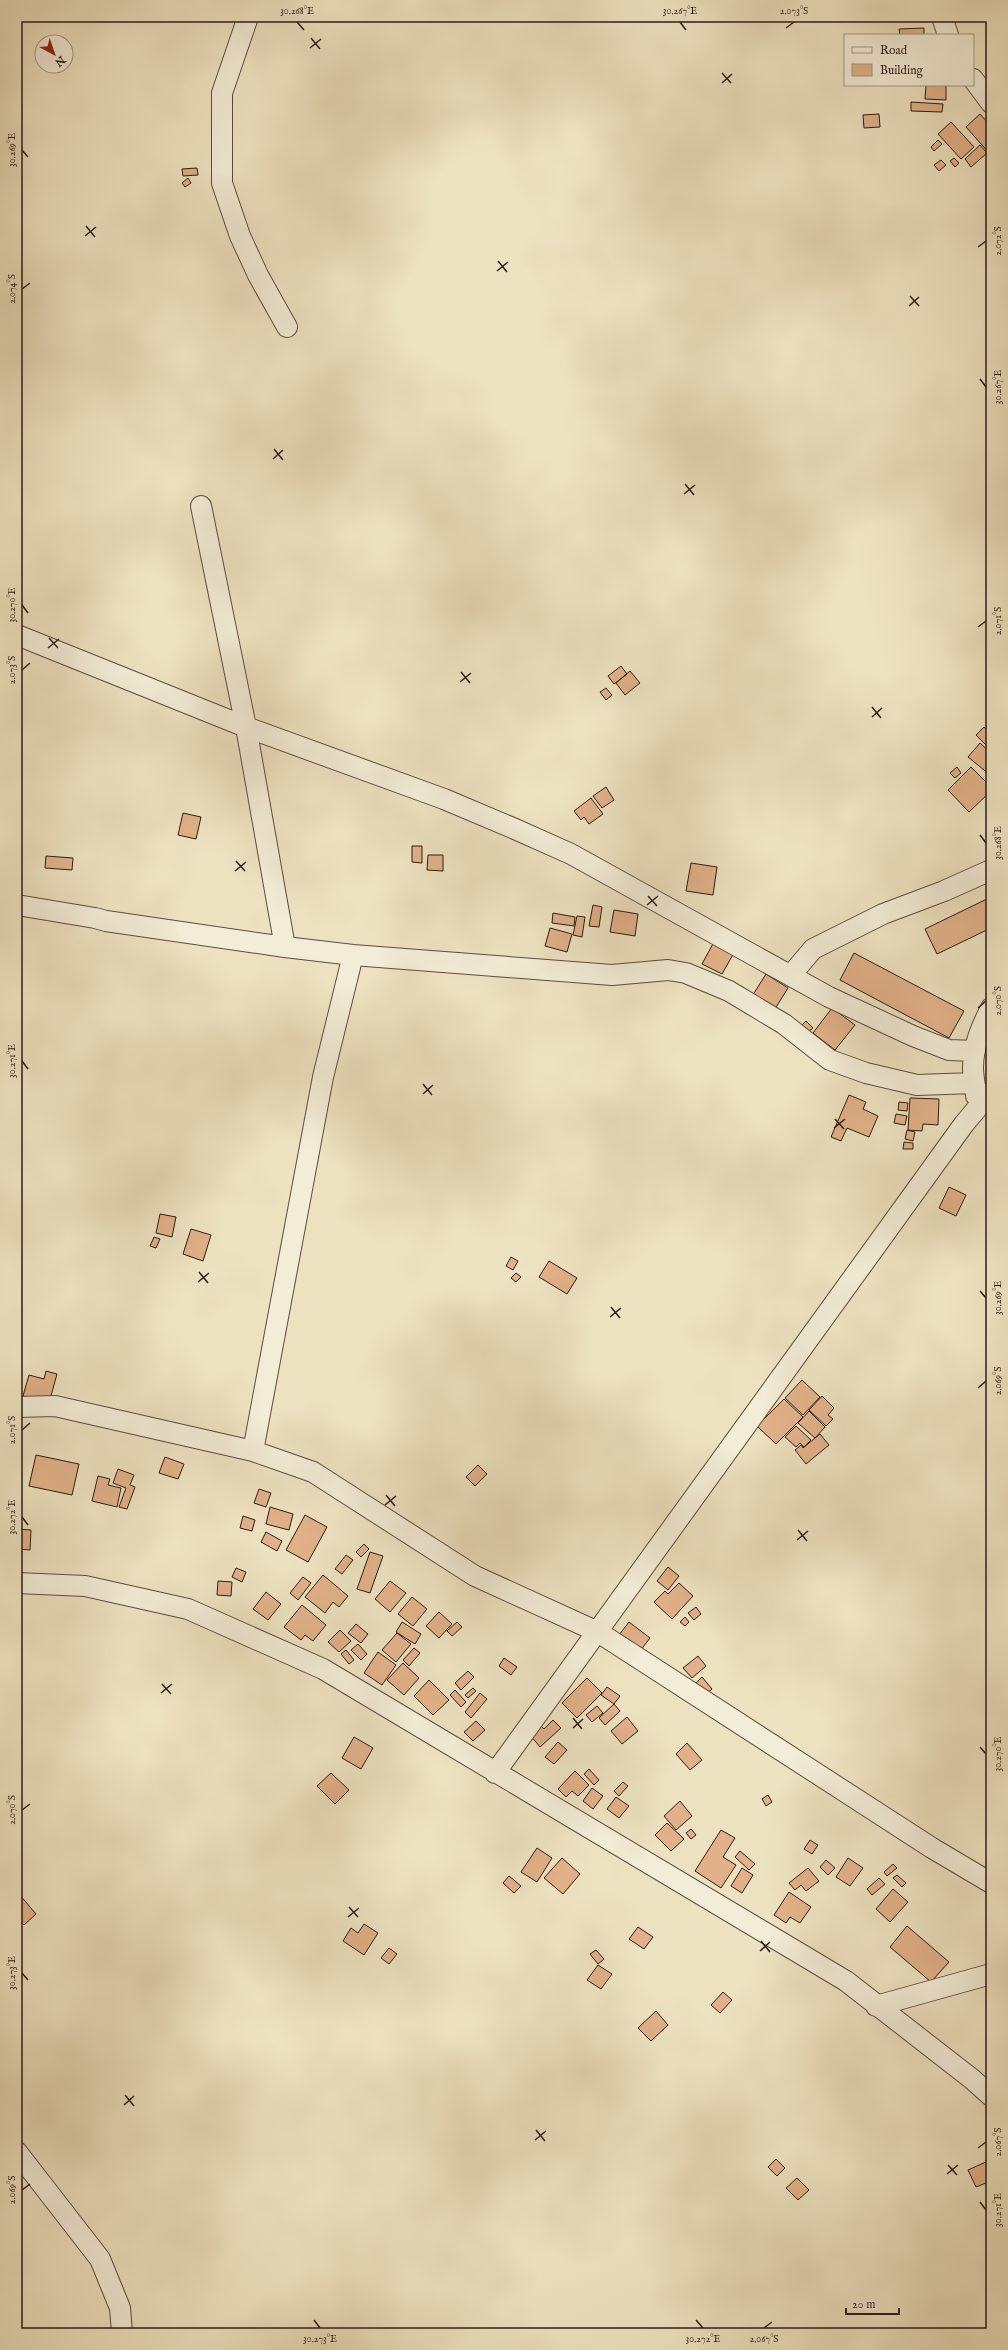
<svg xmlns="http://www.w3.org/2000/svg" width="1008" height="2350" font-family="'IM FELL English',serif">
	<rect width="100%" height="100%" fill="#ede2c0"/>
	<filter id="stains"><feTurbulence type="fractalNoise" baseFrequency=".005" numOctaves="4"/><feColorMatrix values="0 0 0 0 .2 0 0 0 0 .09 0 0 0 0 .02 0 0 0 .5 -.17"/></filter>
	<radialGradient id="worn" r=".72"><stop offset=".6" stop-color="#630" stop-opacity="0"/><stop offset="1" stop-color="#630" stop-opacity=".3"/></radialGradient>
	<path fill="#e2b189" stroke="#2a1b14" d="M924 28V35H900L899 29Z
		M926 85H946V100L925 99Z
		M911 102 943 104 942 112 911 111Z
		M879 114 880 127 864 128 863 115Z
		M980 114 991 126 990 154 966 127Z
		M951 122 974 147 961 159 938 134Z
		M938 140 942 144 934 151 931 147Z
		M980 145 987 153 971 167 965 159Z
		M954 158 959 163 955 167 950 161Z
		M941 160 946 165 939 171 934 165Z
		M197 168 198 175 183 176 182 169Z
		M188 178 191 183 185 187 182 183Z
		M621 666 627 674 614 684 608 676Z
		M630 671 640 683 625 695 616 683Z
		M606 688 612 695 606 700 600 692Z
		M991 726V750L976 735 984 727 987 730Z
		M980 743 991 753V772L989 774 968 757Z
		M957 767 961 773 955 778 950 773Z
		M971 767 991 787V791L969 812 948 790Z
		M606 787 614 800 602 808 593 796Z
		M591 798 603 814 589 824 584 817 581 820 574 811Z
		M183 813 201 817 196 839 178 835Z
		M412 846H422V863L412 862Z
		M428 855H443V871L427 870Z
		M46 856 73 858 72 870 45 868Z
		M691 863 717 867 713 895 686 891Z
		M991 897V928L937 954 925 929Z
		M593 905 602 907 599 927 589 926Z
		M614 910 638 914 635 936 610 932Z
		M553 913 575 917 574 926 552 923Z
		M577 916 585 917 582 937 573 935Z
		M550 928 572 934 567 952 545 946Z
		M715 940 735 951 722 974 702 964Z
		M854 953 964 1011 949 1038 840 980Z
		M766 974 788 988 773 1012 751 998Z
		M832 1008 855 1025 835 1050 813 1033Z
		M806 1021 813 1028 808 1032 802 1025Z
		M849 1095 866 1102 863 1109 878 1116 869 1137 847 1128 841 1141 831 1137Z
		M910 1098 939 1099 938 1125 923 1124 922 1131 908 1130Z
		M899 1102 908 1103 907 1111 898 1110Z
		M896 1114 907 1116 905 1125 894 1123Z
		M907 1130 915 1132 913 1141 905 1139Z
		M904 1142 913 1143V1149H903Z
		M949 1187 966 1195 956 1216 939 1208Z
		M160 1214 176 1217 172 1237 156 1233Z
		M191 1229 211 1235 203 1261 183 1254Z
		M154 1237 160 1239 156 1248 150 1246Z
		M511 1257 518 1261 513 1270 506 1266Z
		M549 1261 577 1278 567 1294 539 1277Z
		M516 1273 521 1277 516 1282 511 1278Z
		M46 1371 57 1374 49 1403 23 1396 29 1375 44 1379Z
		M802 1380 820 1397 803 1415 785 1398Z
		M822 1396 834 1408 828 1415 833 1419 826 1426 809 1410Z
		M784 1399 803 1417 776 1444 757 1426Z
		M809 1411 825 1427 815 1438 798 1423Z
		M796 1426 811 1440 804 1447 800 1443 796 1447 785 1437Z
		M820 1434 829 1445 806 1464 795 1450 801 1445 803 1448Z
		M36 1455 79 1464 72 1495 29 1486Z
		M165 1457 184 1464 178 1479 159 1473Z
		M478 1465 487 1474 475 1486 466 1477Z
		M118 1469 134 1475 130 1485 135 1487 127 1509 119 1507 126 1488 113 1483Z
		M98 1476 110 1479 108 1485 121 1488 117 1507 92 1501Z
		M259 1489 271 1493 266 1507 254 1503Z
		M270 1507 293 1514 289 1530 266 1524Z
		M305 1515 327 1527 308 1562 286 1550Z
		M243 1516 255 1520 252 1531 240 1528Z
		M18 1529 31 1530 30 1550 17 1549Z
		M266 1532 282 1541 277 1551 261 1542Z
		M364 1544 369 1549 361 1557 356 1552Z
		M370 1552 383 1556 370 1593 357 1589Z
		M346 1555 353 1560 342 1574 335 1569Z
		M668 1567 679 1576 668 1590 657 1581Z
		M236 1568 246 1572 242 1582 232 1577Z
		M323 1575 348 1596 339 1607 333 1602 325 1613 305 1597Z
		M303 1577 311 1583 298 1600 290 1593Z
		M218 1581 232 1582 231 1596 217 1595Z
		M390 1581 406 1593 390 1612 375 1599Z
		M679 1583 693 1596 672 1619 654 1602 665 1591 668 1594Z
		M266 1592 281 1604 268 1620 253 1609Z
		M412 1597 427 1609 413 1626 398 1614Z
		M302 1605 326 1625 313 1641 305 1635 301 1640 284 1627Z
		M696 1607 701 1614 694 1620 688 1613Z
		M439 1612 452 1624 439 1638 426 1626Z
		M685 1617 689 1622 685 1626 680 1622Z
		M402 1622 421 1634 415 1644 396 1632Z
		M457 1622 462 1627 452 1636 447 1631Z
		M629 1622 650 1638 640 1651 619 1635Z
		M356 1624 368 1634 361 1643 348 1633Z
		M340 1630 351 1641 339 1652 328 1642Z
		M397 1633 411 1644 396 1662 382 1650Z
		M358 1644 367 1654 361 1660 351 1650Z
		M414 1648 420 1653 409 1666 403 1660Z
		M346 1650 354 1660 349 1664 341 1654Z
		M378 1652 396 1665 382 1685 364 1673Z
		M698 1656 706 1666 692 1678 683 1668Z
		M504 1658 517 1667 511 1675 499 1666Z
		M403 1663 419 1678 404 1695 387 1680Z
		M468 1671 474 1677 461 1690 455 1683Z
		M702 1677 712 1689 706 1694 696 1683Z
		M587 1678 602 1693 577 1718 562 1703Z
		M429 1680 449 1700 433 1715 414 1696Z
		M607 1687 620 1696 614 1704 601 1695Z
		M473 1688 476 1691 468 1698 465 1695Z
		M455 1690 466 1702 461 1707 450 1695Z
		M480 1693 487 1699 471 1718 465 1712Z
		M614 1704 620 1711 605 1725 599 1718Z
		M597 1706 603 1713 592 1722 586 1715Z
		M627 1717 638 1731 622 1744 611 1731Z
		M553 1720 561 1728 540 1747 530 1735 540 1725 544 1729Z
		M476 1721 485 1730 473 1741 464 1732Z
		M354 1737 373 1748 361 1769 342 1758Z
		M558 1742 567 1750 554 1764 545 1757Z
		M687 1743 702 1760 690 1770 676 1754Z
		M589 1769 599 1780 594 1785 584 1774Z
		M575 1771 589 1785 578 1796 572 1791 566 1797 558 1789Z
		M331 1773 349 1790 335 1804 317 1786Z
		M623 1782 628 1786 619 1796 614 1791Z
		M592 1788 603 1796 593 1809 583 1801Z
		M768 1795 772 1802 766 1806 762 1799Z
		M616 1797 629 1806 619 1818 607 1809Z
		M680 1801 692 1816 676 1830 664 1816Z
		M667 1823 684 1839 671 1851 655 1835Z
		M691 1829 696 1835 691 1839 686 1833Z
		M721 1830 735 1838 723 1857 736 1865 721 1888 695 1871Z
		M810 1840 818 1845 812 1854 804 1849Z
		M537 1848 552 1858 537 1882 521 1872Z
		M740 1851 755 1864 749 1870 735 1857Z
		M562 1858 580 1874 563 1894 544 1878Z
		M848 1858 863 1868 850 1886 836 1877Z
		M826 1860 835 1868 828 1875 820 1867Z
		M893 1864 897 1868 887 1876 884 1872Z
		M742 1868 753 1875 742 1893 731 1886Z
		M808 1868 819 1881 806 1891 801 1885 795 1890 789 1883Z
		M897 1875 906 1883 902 1887 893 1878Z
		M509 1876 521 1886 514 1893 503 1883Z
		M879 1878 885 1884 872 1895 867 1889Z
		M893 1889 908 1902 890 1922 876 1909Z
		M789 1892 811 1907 800 1923 790 1917 786 1923 774 1915Z
		M19 1894 36 1914 24 1925 17 1917V1896Z
		M364 1924 378 1933 364 1955 343 1941 351 1928 358 1933Z
		M907 1926 949 1962 931 1982 890 1947Z
		M638 1927 653 1937 644 1949 629 1939Z
		M389 1948 397 1954 389 1964 381 1958Z
		M596 1950 604 1959 598 1964 590 1954Z
		M598 1965 612 1974 601 1989 587 1980Z
		M723 1992 732 2000 720 2013 711 2005Z
		M656 2011 668 2025 651 2041 638 2028Z
		M776 2159 785 2168 777 2176 768 2167Z
		M988 2161 991 2168V2181L976 2187 968 2170Z
		M797 2178 809 2190 798 2200 786 2188Z"/>
	<g fill="none" stroke-linecap="round" stroke-linejoin="round">
		<defs>
			<path id="minor" d="M248 17 222 93V183L240 236 258 275 287 327
				M942 17 948 35
				M973 79 991 103
				M201 506 246 727 285 947
				M17 635 246 727 444 799 515 829 571 854 829 997 913 1036 949 1050 975 1051
				M17 905 95 918 106 921 285 947 353 955 612 975 668 970 686 973 729 991 784 1024 830 1060 866 1073 917 1085 974 1083
				M791 975 813 949 883 914 944 891 991 870
				M976 1096C976 1087 973 1078 973 1068 973 1046 981 1027 991 1008
				M17 1407 55 1406 253 1451 313 1472 475 1576 598 1632 932 1848 991 1883
				M253 1451 323 1077 353 955
				M17 1583 85 1586 188 1609 323 1669 846 1981 972 2079 991 2096
				M495 1773 964 1124 991 1092
				M876 2006 991 1974
				M17 2152 100 2259 120 2308 122 2333"/>
		</defs>
		<use href="#minor" stroke="#5b4d3f" stroke-width="22"/>
		<use href="#minor" stroke="#f3ecd6" stroke-width="20"/>
	</g>
	<path fill="none" stroke="#2a1b14" stroke-width="1.5" d="M297 22 304 30M680 22 686 30M786 28 794 22M311 38 320 49M310 48 321 39M722 73 731 83M722 83 732 74M22 150 28 157M86 226 95 237M85 236 96 227M978 247 986 241M498 261 507 272M497 271 508 262M22 289 30 283M910 296 919 306M909 306 919 297M980 379 986 387M274 449 283 460M273 459 283 450M685 484 694 495M684 494 695 485M22 605 28 613M978 627 986 621M49 638 58 648M48 648 59 639M22 670 30 663M461 672 470 683M460 682 471 673M872 707 881 718M872 717 882 708M980 835 986 843M236 861 245 871M235 871 246 862M648 896 657 906M647 905 658 896M978 1008 986 1001M22 1061 28 1069M423 1084 432 1095M423 1094 433 1085M835 1119 844 1129M834 1128 845 1119M199 1272 208 1283M198 1282 209 1273M980 1291 986 1298M611 1307 620 1318M610 1317 621 1308M978 1388 986 1381M22 1430 30 1423M386 1495 395 1506M385 1505 396 1496M22 1517 28 1525M798 1530 807 1541M797 1540 808 1531M162 1684 171 1694M161 1693 172 1684M573 1718 582 1729M573 1728 583 1719M980 1747 986 1754M22 1810 30 1804M349 1907 358 1917M348 1917 359 1908M761 1941 770 1952M760 1951 770 1942M22 1973 28 1980M125 2095 134 2106M124 2105 134 2096M536 2130 545 2141M535 2140 546 2131M978 2148 986 2142M948 2165 957 2175M947 2174 958 2165M22 2190 30 2184M980 2202 986 2210M314 2320 320 2328M696 2320 703 2328M764 2328 772 2322"/>
	<rect width="1008" height="2350" fill="none" stroke="#ede2c0" stroke-width="44"/>
	<rect x="844" y="34" width="130" height="52" fill="#f3ecd6" stroke="#a39888"/>
	<rect x="852" y="47" width="20" height="6" fill="#f3ecd6" stroke="#a39888"/>
	<text x="880" y="54" font-size="12" fill="#2a1b14">Road</text>
	<rect x="852" y="64" width="20" height="12" fill="#e2b189" stroke="#a39888"/>
	<text x="880" y="74" font-size="12" fill="#2a1b14">Building</text>
	<g transform="translate(54 54) rotate(140)"><circle r="19" fill="#f3ecd6" stroke="#a39888"/>
	<path d="M0-3L7 15L0 10L-7 15Z" fill="#8f2418"/>
	<text y="-6" font-size="11" font-weight="bold" text-anchor="middle" fill="#2a1b14">N</text>
	</g>
	<path d="M846 2308v6h53v-6" fill="none" stroke="#2a1b14" stroke-width="2"/>
	<text x="852" y="2308" font-size="12" fill="#2a1b14" stroke="#f3ecd6" stroke-width="3" paint-order="stroke">20 m</text>
	<rect x="22" y="22" width="964" height="2306" fill="none" stroke="#2a1b14" stroke-width="1.5"/>
	<g font-size="10" text-anchor="middle" fill="#2a1b14">
		<text x="297" y="14">30.268°E</text>
		<text x="680" y="14">30.267°E</text>
		<text x="794" y="14">2.073°S</text>
		<text transform="translate(11 150) rotate(-90)" y="4">30.269°E</text>
		<text transform="translate(997 241) rotate(-90)" y="4">2.072°S</text>
		<text transform="translate(11 289) rotate(-90)" y="4">2.074°S</text>
		<text transform="translate(997 387) rotate(-90)" y="4">30.267°E</text>
		<text transform="translate(11 605) rotate(-90)" y="4">30.270°E</text>
		<text transform="translate(997 621) rotate(-90)" y="4">2.071°S</text>
		<text transform="translate(11 670) rotate(-90)" y="4">2.073°S</text>
		<text transform="translate(997 843) rotate(-90)" y="4">30.268°E</text>
		<text transform="translate(997 1001) rotate(-90)" y="4">2.070°S</text>
		<text transform="translate(11 1061) rotate(-90)" y="4">30.271°E</text>
		<text transform="translate(997 1298) rotate(-90)" y="4">30.269°E</text>
		<text transform="translate(997 1381) rotate(-90)" y="4">2.069°S</text>
		<text transform="translate(11 1430) rotate(-90)" y="4">2.071°S</text>
		<text transform="translate(11 1517) rotate(-90)" y="4">30.272°E</text>
		<text transform="translate(997 1754) rotate(-90)" y="4">30.270°E</text>
		<text transform="translate(11 1810) rotate(-90)" y="4">2.070°S</text>
		<text transform="translate(11 1973) rotate(-90)" y="4">30.273°E</text>
		<text transform="translate(997 2142) rotate(-90)" y="4">2.067°S</text>
		<text transform="translate(11 2190) rotate(-90)" y="4">2.069°S</text>
		<text transform="translate(997 2210) rotate(-90)" y="4">30.271°E</text>
		<text x="320" y="2342">30.273°E</text>
		<text x="703" y="2342">30.272°E</text>
		<text x="764" y="2342">2.067°S</text>
	</g>
	<rect width="100%" height="100%" filter="url(#stains)"/>
	<rect width="100%" height="100%" fill="url(#worn)"/>
</svg>
